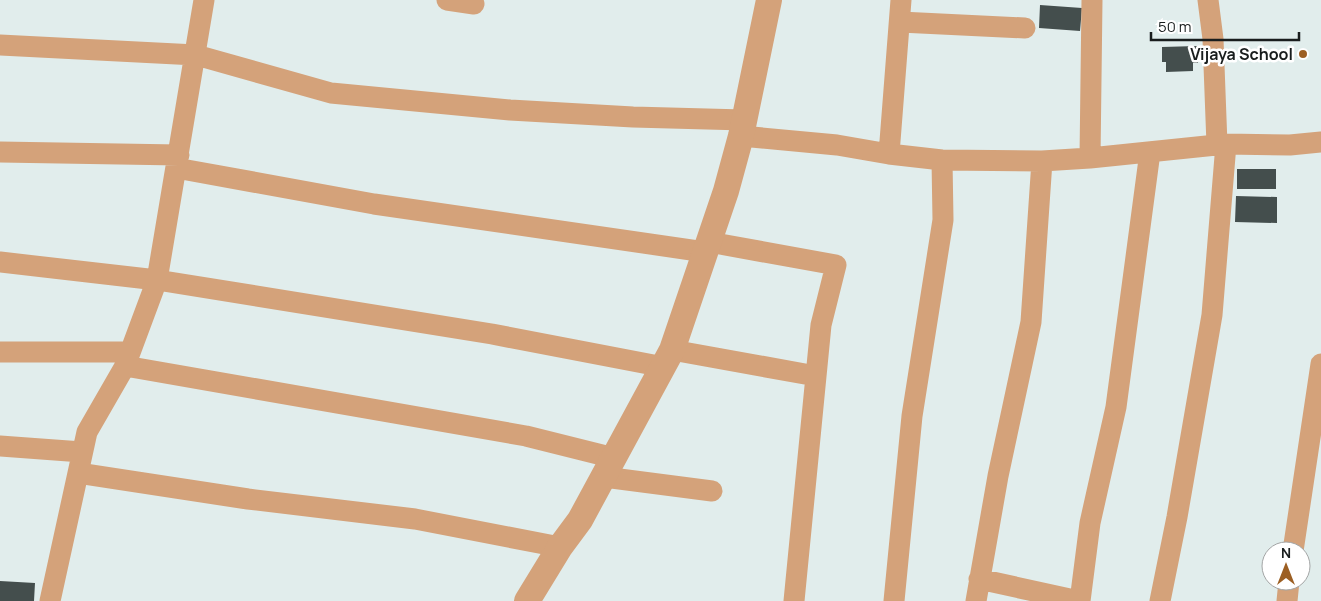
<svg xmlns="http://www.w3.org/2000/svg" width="1321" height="601" font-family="Manrope,sans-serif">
	<rect width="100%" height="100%" fill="#e1edec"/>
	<path fill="#444e4d" d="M1040 5 1082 8 1080 31 1039 28Z
		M1197 46 1198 63H1193V71L1166 72V62H1162V47Z
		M1237 169H1276V189H1237Z
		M1236 196 1277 197V223L1235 222Z
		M0 581 35 583 34 601H0Z"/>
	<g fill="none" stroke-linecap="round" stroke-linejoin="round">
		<path stroke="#d4a27a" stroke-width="21" d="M447 0 474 4
			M1208 0 1213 39 1217 145
			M900 22 1025 28
			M0 45 196 55 331 93 510 110 633 117 744 120
			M741 136 837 145 889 154 942 160 1042 161 1090 158 1226 144 1290 145 1321 142
			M0 152 179 155
			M889 154 901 0
			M1090 158 1092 0
			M176 168 374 204 705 252
			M709 242 836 265 821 325 794 601
			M0 262 157 280 492 334 664 367
			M672 350 816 376
			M0 352H130
			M125 366 526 436 614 458
			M0 446 82 452
			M78 473 248 499 415 519 560 547
			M604 477 712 491
			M1293 551 1321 364
			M979 579 1079 601
			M50 601 87 432 125 366 157 280 204 0
			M894 601 912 416 943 220 942 160
			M976 601 998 476 1031 322 1042 161
			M1080 601 1090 523 1116 407 1150 152
			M1160 601 1177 517 1212 315 1226 144
			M1287 601 1289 581"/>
		<path stroke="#d4a27a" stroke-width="26" d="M527 601 560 547 580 520 672 350 726 191 741 136 769 0"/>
	</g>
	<circle fill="#9c5f23" stroke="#fff" stroke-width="2" cx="1303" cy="54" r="5"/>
	<g text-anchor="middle" stroke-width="5" stroke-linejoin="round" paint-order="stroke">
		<g font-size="16" font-weight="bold" fill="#191d1d" stroke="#fff" text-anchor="end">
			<text x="1293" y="60">Vijaya School</text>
		</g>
	</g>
	<g transform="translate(1286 566)"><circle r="24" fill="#ffffff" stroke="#a3a5a5"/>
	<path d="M0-4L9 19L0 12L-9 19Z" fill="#9c5f23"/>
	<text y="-8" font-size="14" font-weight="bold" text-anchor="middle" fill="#191d1d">N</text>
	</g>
	<path d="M1151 32v8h148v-8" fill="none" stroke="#191d1d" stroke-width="2.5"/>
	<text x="1158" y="32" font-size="15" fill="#191d1d" stroke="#ffffff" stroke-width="4" paint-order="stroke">50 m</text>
</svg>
